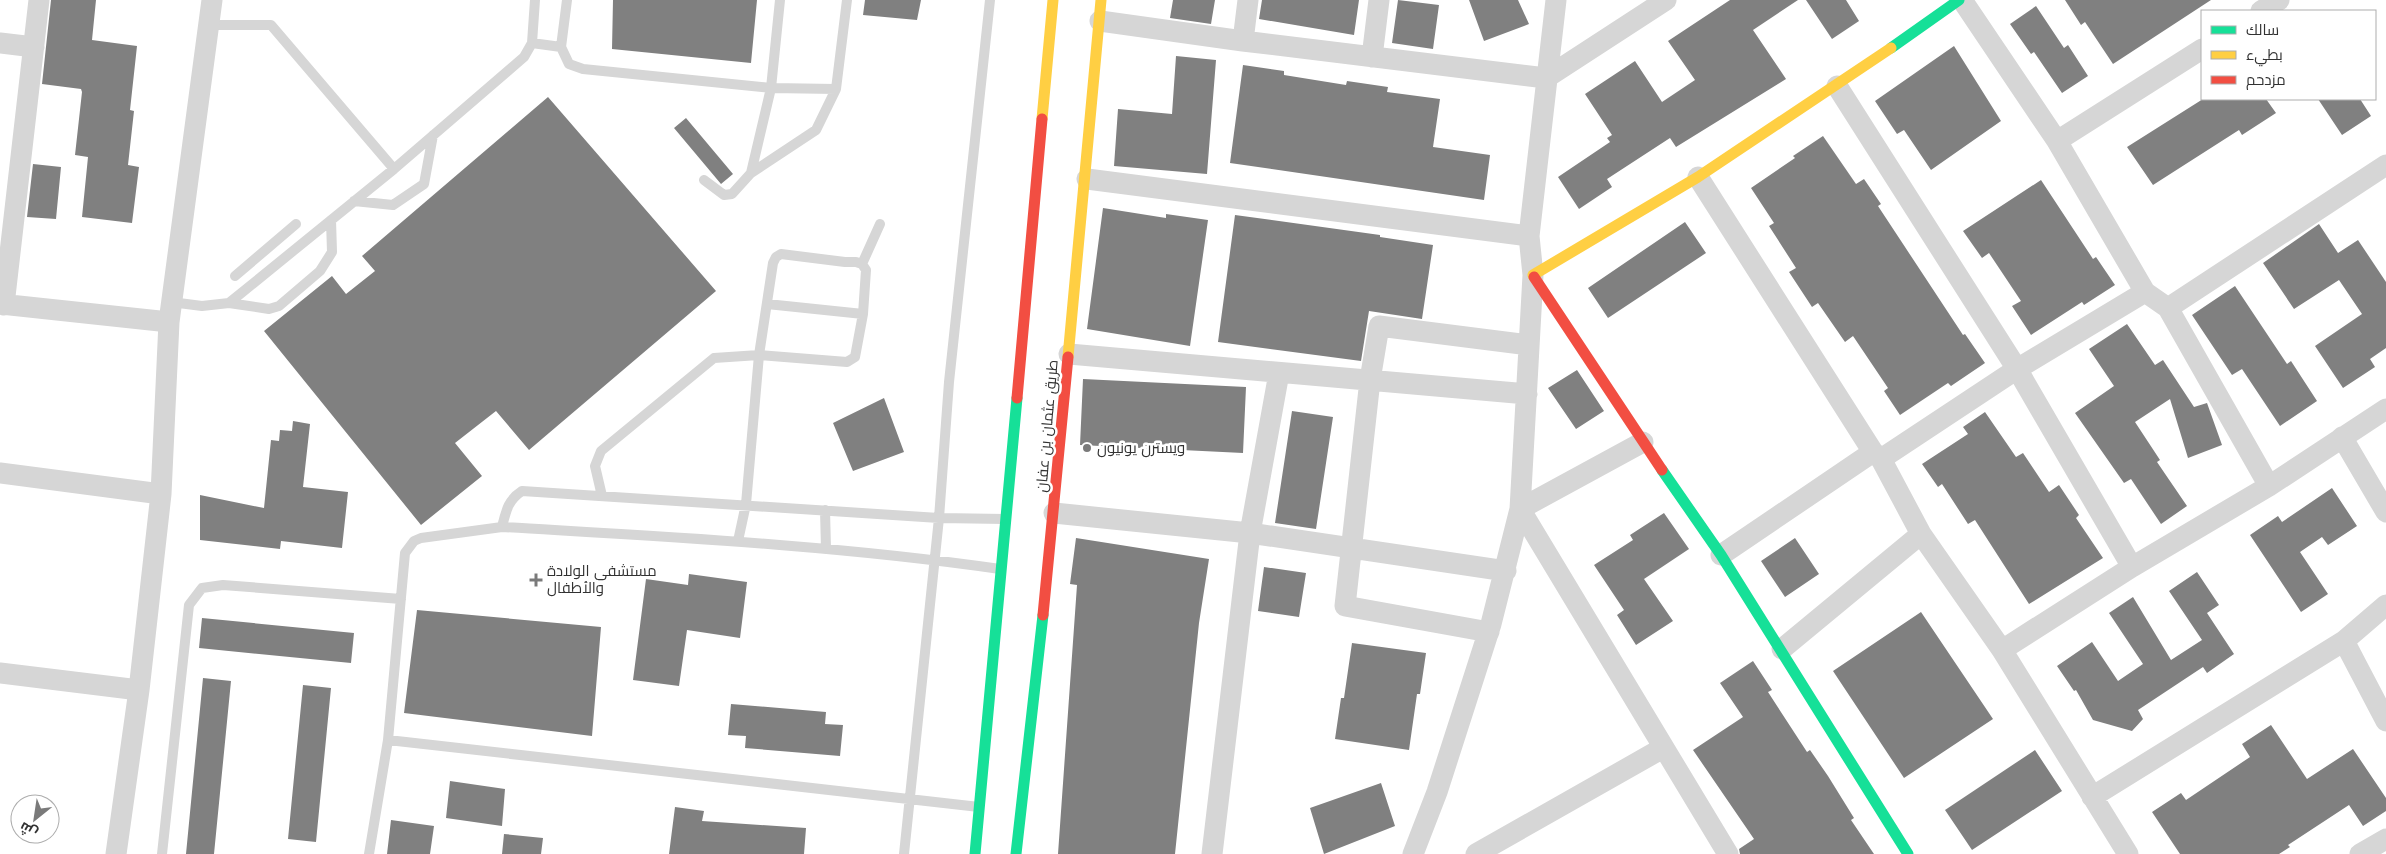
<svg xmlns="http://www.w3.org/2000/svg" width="2386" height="854" font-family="Jost,Cairo,sans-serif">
	<rect width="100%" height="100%" fill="#fff"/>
	<path fill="#808080" d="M51 0H96L92 40 137 46 130 110 134 111 128 165 139 167 132 223 82 217 88 157 75 155 82 92 81 89 42 84Z
		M613 0H757L751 63 612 49Z
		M865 0H921L917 20 863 15Z
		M1173 0H1215L1211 24 1170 18Z
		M1262 0H1359L1354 35 1259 19Z
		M1398 0 1439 5 1433 49 1392 43Z
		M1469 0H1518L1529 24 1484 41Z
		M1730 0H1798L1753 30 1786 79 1676 147 1670 138 1607 179 1612 187 1579 209 1558 177 1610 142 1607 138 1612 135 1585 94 1635 61 1662 102 1695 80 1668 41Z
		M1806 0H1846L1859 21 1832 39Z
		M2065 0H2211L2113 64 2085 22 2081 25Z
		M2036 6 2064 48 2068 45 2088 76 2062 93 2034 52 2031 54 2010 24Z
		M1954 46 2001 121 1931 170 1904 130 1897 134 1875 101Z
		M1176 56 1216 60 1207 174 1114 166 1118 109 1172 114Z
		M1243 65 1284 71V75L1346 85 1347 81 1388 87 1387 92 1440 99 1433 147 1490 155 1484 200 1230 163Z
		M548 97 716 291 529 450 496 411 455 443 482 476 421 525 264 331 332 276 346 294 375 271 362 256Z
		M2203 99H2266L2276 113 2242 135 2239 130 2153 185 2127 147Z
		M2318 99H2360L2371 116 2342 135Z
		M686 118 733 174 721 184 674 128Z
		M1823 136 1856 184 1864 179 1881 204 1878 206 1963 335 1965 334 1985 363 1951 386 1948 383 1900 415 1884 391 1888 388 1853 336 1845 342 1818 303 1812 307 1789 272 1796 268 1769 226 1774 223 1751 188 1795 158 1793 156Z
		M33 164 61 167 56 219 27 217Z
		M2041 180 2093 259 2096 257 2115 285 2084 305 2082 302 2031 335 2012 306 2021 301 1989 253 1982 258 1963 231Z
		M1103 208 1166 218V214L1208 220 1190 346 1087 329Z
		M1235 215 1380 235V237L1433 245 1422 319 1369 311 1361 361 1218 342Z
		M1685 222 1706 253 1608 318 1588 288Z
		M2319 224 2338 253 2358 240 2386 282V348L2370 359 2375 367 2343 388 2315 346 2362 314 2339 280 2294 309 2263 263Z
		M2235 286 2287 364 2291 361 2317 401 2280 426 2242 369 2232 375 2192 315Z
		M2127 324 2155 365 2163 360 2194 407 2207 403 2222 445 2188 458 2170 399 2135 422 2160 460 2157 462 2187 506 2161 524 2131 479 2124 483 2075 413 2114 386 2089 349Z
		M1577 370 1604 411 1576 429 1548 388Z
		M1083 379 1246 387 1243 453 1080 445Z
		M884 398 904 452 853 471 833 423Z
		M1292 411 1333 417 1316 529 1275 523Z
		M1985 412 2016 457 2023 453 2049 492 2059 485 2079 515 2076 518 2103 558 2029 604 1975 520 1968 524 1942 484 1938 487 1922 464 1968 434 1963 427Z
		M293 421 310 424 303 487 348 492 342 548 281 541 280 549 200 540V495L264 508 271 440 279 441 280 430 292 431Z
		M2332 488 2357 526 2328 545 2322 537 2300 552 2328 594 2301 612 2250 535 2278 516 2282 522Z
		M1664 513 1689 549 1644 579 1673 621 1636 645 1617 615 1624 610 1594 565 1633 540 1630 535Z
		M1076 538 1209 559 1199 623 1175 854H1058L1077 585 1070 584Z
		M1795 538 1819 574 1785 597 1761 561Z
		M1264 567 1306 573 1299 617 1258 611Z
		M2197 572 2219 605 2207 613 2234 654 2207 673 2203 667 2138 710 2143 719 2132 731 2093 720 2076 690 2074 691 2057 666 2092 642 2118 681 2143 664 2109 613 2133 597 2171 660 2202 640 2169 591Z
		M689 574 747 582 740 638 687 630 679 686 633 680 646 579 688 585Z
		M417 610 601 627 592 736 404 713Z
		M1921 612 1993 719 1904 778 1833 671Z
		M202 618 354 633 351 663 199 648Z
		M1352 643 1426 653 1420 694H1417L1409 750 1335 739 1341 698H1344Z
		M1753 661 1772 690 1768 692 1807 752 1810 750 1828 776 1854 818 1851 820 1874 854H1740L1739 849 1754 839 1693 750 1743 717 1720 683Z
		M203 678 231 681 214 854H186Z
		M303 685 331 688 316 842 288 839Z
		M731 704 826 712 825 724 843 725 840 756 745 748 746 736 728 735Z
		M2271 725 2307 779 2353 749 2386 798V811L2363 826 2349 805 2288 845 2290 847 2279 854H2180L2152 812 2181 793 2186 800 2250 757 2242 744Z
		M2035 750 2062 791 1972 850 1945 810Z
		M450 781 505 789 502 826 446 818Z
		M1381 783 1395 826 1324 854 1310 808Z
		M675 807 704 811 702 821 806 828 804 854H669Z
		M391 820 434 826 430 854H387Z
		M504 834 543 838 541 854H502Z"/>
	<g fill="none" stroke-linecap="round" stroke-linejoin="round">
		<path stroke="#d6d6d6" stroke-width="10" d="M567 0 561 47 569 64 583 69 771 88 751 173
			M780 0 771 88 836 89
			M209 25H271L394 169
			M532 43 561 47
			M704 180 724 195 732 194 751 173 816 130 836 89 847 0
			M354 201 393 205 424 184 433 135
			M862 264 880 224
			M235 276 296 224
			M171 302 202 306 229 303 394 169 524 57 532 43 535 0
			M229 303 269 309 279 306 320 271 332 252 331 220
			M767 304 863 314
			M602 496 595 466 601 451 714 358 759 355 847 362 855 357 863 314 866 270 862 264 856 262H845L781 254 776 257 773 263 759 355 746 504 738 541
			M825 510 826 549
			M1000 569C835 545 668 537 502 527 506 511 508 500 522 491L939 518 1005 519
			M388 740 405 553 414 541 421 538 502 527
			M162 854 189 605 202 588 223 585 401 599
			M369 854 388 740 979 807
			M904 854 939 518 949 382 990 0"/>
		<path stroke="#d6d6d6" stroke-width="21" d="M1962 0 2057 141 2145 292 2168 308 2269 486
			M2261 11 2279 0
			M1100 21 1243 41 1546 78 1666 0
			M1243 41 1248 0
			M0 43 34 47
			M1372 57 1379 0
			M1837 86 2017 369 2132 567
			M2057 141 2202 49
			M1698 177 1873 452 1881 459 1921 534 2002 650 2128 854
			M1087 179 1529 236
			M0 304 169 322
			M4 305 39 0
			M2168 308 2386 165
			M1069 354 1527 394
			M2342 437 2386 512
			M1643 442 1520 509 1728 854
			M1881 459 2017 369 2145 292
			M0 473 161 494
			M1054 513 1250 533 1506 571
			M1721 555 1873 452
			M1489 632 1345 606 1370 380 1379 326 1529 345
			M2344 641 2386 721
			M1782 649 1921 534
			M2002 650 2132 567 2269 486 2386 409
			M0 673 139 690
			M2092 797 2344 641 2386 605
			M116 854 139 690 161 494 169 322 212 0
			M1212 854 1250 533 1279 373
			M1413 854 1437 792 1491 624 1520 509 1533 275 1529 236 1556 0
			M1476 854 1663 748
			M2360 854 2386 839"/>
		<path stroke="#16e098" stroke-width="11" d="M1891 48 1959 0
			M1662 470 1721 555 1908 854
			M975 854 1017 398
			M1016 854 1043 615"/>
		<path stroke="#ffcf43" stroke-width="11" d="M1042 119 1053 0
			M1534 277 1533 275 1698 177 1891 48
			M1068 357 1101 0"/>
		<path stroke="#f24e42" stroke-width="11" d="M1534 277 1662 470
			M1017 398 1042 119
			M1043 615 1068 357"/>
	</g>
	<g fill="#7a7a7a" stroke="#fff" stroke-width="2">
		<circle cx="1087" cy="448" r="5"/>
		<path d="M533.5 572.5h5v5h5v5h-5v5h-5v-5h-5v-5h5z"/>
	</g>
	<g text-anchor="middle" stroke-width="5" stroke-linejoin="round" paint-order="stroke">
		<g font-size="15" fill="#323232" stroke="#fff">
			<text transform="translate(1047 426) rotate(-85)" y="5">طريق عثمان بن عفان</text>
		</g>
		<g font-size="15" fill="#323232" stroke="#fff" text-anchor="start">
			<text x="1097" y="453">ويسترن يونيون</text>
			<text x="547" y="576">مستشفى الولادة<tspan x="547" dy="17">والأطفال</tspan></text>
		</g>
	</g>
	<rect x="2201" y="10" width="175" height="90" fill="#ffffff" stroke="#adadad"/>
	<rect x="2211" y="26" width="25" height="8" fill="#16e098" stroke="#adadad"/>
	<text x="2246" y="35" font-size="15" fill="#323232">سالك</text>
	<rect x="2211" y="51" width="25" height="8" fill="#ffcf43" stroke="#adadad"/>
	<text x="2246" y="60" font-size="15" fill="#323232">بطيء</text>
	<rect x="2211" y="76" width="25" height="8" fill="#f24e42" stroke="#adadad"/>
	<text x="2246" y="85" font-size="15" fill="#323232">مزدحم</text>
	<g transform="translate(35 819) rotate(210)"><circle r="24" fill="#ffffff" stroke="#adadad"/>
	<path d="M0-4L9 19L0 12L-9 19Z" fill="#7a7a7a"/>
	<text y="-8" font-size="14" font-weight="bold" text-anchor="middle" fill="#323232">ش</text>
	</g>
</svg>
